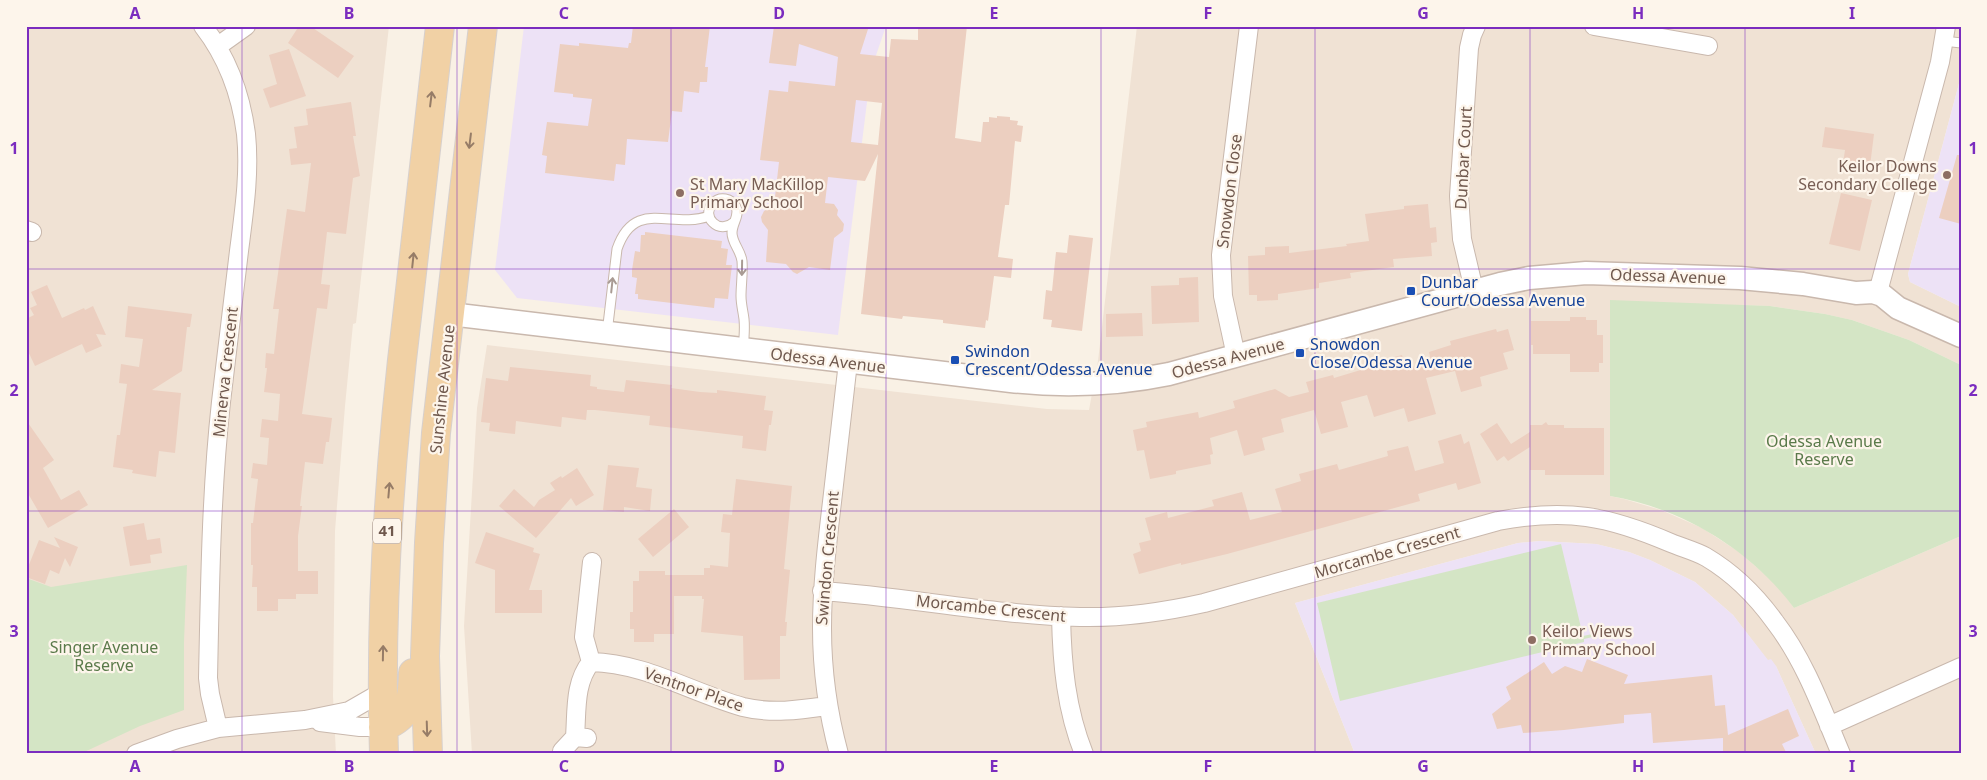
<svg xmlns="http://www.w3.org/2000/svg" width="1987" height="780" font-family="'Noto Sans',sans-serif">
	<rect width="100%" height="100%" fill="#f9f1e5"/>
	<path fill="#f0e2d4" d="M26 26H389L356 323 353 324 345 406 335 531 333 696 336 754H26Z
		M1137 26H1961V76L1908 274 1910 282 1961 307V365L1909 340 1852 320 1825 314 1770 306 1693 304 1610 496 1624 499 1661 510 1702 528 1739 552 1761 571 1781 590 1794 608 1961 536V754H1816L1776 666 1768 661 1733 615 1695 582 1650 560 1629 552 1596 544 1540 541 1518 543 1295 603 1355 754H472L464 626 477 408 487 345 1047 409 1089 410 1098 361Z"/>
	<path fill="#ede2f6" d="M524 26H886L871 70 838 335 517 298 495 270Z
		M1961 76V307L1910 282 1908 274Z
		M1540 541 1596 544 1629 552 1650 560 1695 582 1733 615 1768 660 1771 659 1776 666 1816 754H1355L1295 603 1518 543Z"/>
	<path fill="#d4e5c5" d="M1610 300 1770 306 1825 314 1852 320 1909 340 1961 365V536L1794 608C1751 550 1682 508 1610 496Z
		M1561 544 1583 636 1597 633V636L1584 639V642L1340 701 1317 603Z
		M187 565 184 642V710L140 726 80 754H26V578L51 587Z"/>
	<path fill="#eccfc0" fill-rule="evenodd" d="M299 26H310L354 56 338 78 288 43Z
		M633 26H710L705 67H708L707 82H700L699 93 684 91 682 112 672 111 668 142 627 139 625 165 616 164 614 181 545 173 547 156 542 155 547 122 588 126 592 99 573 97V94L554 92 560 44 579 46V43L628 48 629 43H631Z
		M774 26H869L860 54 889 57 891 39 918 40V26H967L955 138 981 142 983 122H989V117L997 118V116L1010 117V120L1018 121 1017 125 1023 126 1021 142 1015 141 1009 205H1005L998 257 1013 259 1011 278 994 276 988 321 986 320 985 328 943 323V320L903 316 902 319 861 314 878 154 865 181 828 177 825 203 834 204 838 210 837 215 844 224 843 231 834 238 830 270 809 267 797 274 793 272 786 264 766 262 768 230 762 222 761 217 764 211 771 207 772 196 775 197 779 162 760 160 769 90 788 92 789 81 835 86 838 57 799 44 796 66 769 63ZM856 100 882 103 878 145 851 142Z
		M289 49 306 96 270 108 263 89 277 84 269 55Z
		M351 102 356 136H353L360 176 353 178 346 234 327 232 321 284 330 285 327 309 317 308 302 414 332 418 329 442H326L323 464 305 462 300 506H302L298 536V571H318V594H296V599H278V611H257V587H252L253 565H251V523H253L258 479 251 478 253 463 267 465 269 438 260 437 262 419 278 421 280 394 264 392 267 368H265L266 353 274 354 279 309H273L287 209 305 212 311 163 291 165 289 149 297 148 294 127 308 125 306 109Z
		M1825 127 1874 134 1869 174 1842 170 1845 150 1822 147Z
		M1957 155H1961V224L1939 218Z
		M1841 193 1872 200 1860 251 1829 244Z
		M1428 204 1430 228 1436 227 1437 242 1431 243 1432 256 1393 259 1394 267 1350 273 1351 278 1319 283V288L1278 294V300L1257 301V295H1249L1248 256 1265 255V247L1289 246V253L1347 246 1346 244 1369 241 1365 214 1404 209V206Z
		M645 232 722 241 721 248 728 249 726 265H732L728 299 715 298 714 308 638 299V294H635L637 278 632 277V270L635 251 640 252 641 235H645Z
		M1069 235 1093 238 1082 331 1051 327 1052 320 1043 319 1046 290 1052 291 1056 252 1067 253Z
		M1198 277 1199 322 1152 324 1151 286 1179 285V278Z
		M47 285 62 318 84 308 85 310 93 306 106 335 96 334 102 346 86 353 82 344 35 366 26 347V319L34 315 30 308 37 305 31 292Z
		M128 306 192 314 190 327H187L182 371 152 390 181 393 175 453 159 451 156 477 132 473 133 470 113 467 117 435H120L127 384 119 383 121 364 139 367 143 339 125 337Z
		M1142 313 1143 336 1106 337V314Z
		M1570 317H1586V320H1597V335H1603V363H1599V372H1570V354H1533V345H1531V321H1570Z
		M1496 329 1497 332 1508 329 1514 350 1503 353 1508 369 1480 377 1482 386 1461 392 1455 371 1426 378 1436 414 1408 422 1404 408 1374 417 1367 395 1341 402 1348 427 1321 434 1314 410 1281 419 1284 432 1262 438 1265 450 1244 456 1237 430 1210 438 1213 454 1210 455 1211 464 1176 471V474L1150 479 1144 450 1137 451 1133 430 1147 427 1146 422 1198 412 1199 418 1235 408 1233 401 1275 389 1289 397 1309 392 1306 382 1333 375 1334 378 1364 369 1363 365 1402 355 1406 369 1431 361 1429 352 1451 345 1450 341Z
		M510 367 591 375 590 386 597 387V389L624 392 626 380 672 385 671 388 700 392 717 393V390L766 396 764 410 773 411 771 425H769L766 451 742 448 743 436 649 425 650 416 595 410H587L586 420 562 417 561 427 516 421 515 434 489 431 490 423 481 422 486 378 508 381Z
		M26 420 54 460 43 468 61 500 79 490 88 505 48 528 26 490Z
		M1546 422 1548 425H1564V428H1604V475H1545V470H1530V447L1508 461 1504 456 1497 461 1480 434 1497 423 1511 444 1530 432V425H1542Z
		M1461 434 1464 444 1469 441 1481 483 1458 490 1456 483 1418 494 1420 501 1227 554 1181 565V563L1139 574 1133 554 1141 551 1139 543 1151 540 1145 518 1167 512 1168 518 1214 506 1212 500 1242 492 1250 520 1282 512 1275 489 1301 481 1299 474 1337 464 1339 470 1388 456 1387 451 1408 446 1415 471 1444 463 1438 441Z
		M608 465 639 468 636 487 652 489 650 511 624 507V512L603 510Z
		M577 468 594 495 576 506 571 498 536 538 499 506 514 489 534 507 539 500 555 490 550 483 561 476 562 478Z
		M736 479 792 486 784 569 790 570 785 622H787L786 636H780V679L744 680 743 636 701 632 704 599H702V596H674V634H654V642H634V629H630V612H633V581H639V571H665V575H704V568H710V565L728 567 730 533 721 532 723 514 732 515Z
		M674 509 689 527 653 557 638 539Z
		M144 523 147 540 160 538 162 553 150 555 151 563 130 566 123 527Z
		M486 532 534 548 533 552 540 554 529 590H542V613H495V570L475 563Z
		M54 537 78 547 70 567 65 558 59 574 50 570 45 584 26 577V572L39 540 60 548Z
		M1587 659 1628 675 1624 684 1712 675 1715 706 1725 705 1728 735 1788 709 1799 736 1782 744 1787 754H1723V738L1653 743 1651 713 1624 715V723L1564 730 1523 733 1521 725 1497 729 1492 714 1511 699 1506 687 1544 662 1552 674 1565 666 1582 672Z"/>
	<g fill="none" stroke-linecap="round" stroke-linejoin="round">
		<defs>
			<path id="service" d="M1944 41 1961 43
				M734 222C719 236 700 216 713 203 720 196 731 198 736 207 740 216 732 223 732 233 732 243 741 251 742 261 743 273 741 285 741 296 741 304 743 311 744 319 745 329 744 340 743 350
				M607 333 617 249C635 197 672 230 709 216"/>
			<path id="minor" d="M203 26C227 57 241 95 246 134 250 173 244 212 239 251 233 301 227 351 221 402 211 493 210 586 208 678L210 694 218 728
				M1594 26 1708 46
				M218 46 246 26
				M26 230 32 232
				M1474 290 1462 239 1459 196 1469 48 1472 35 1476 26
				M1878 292 1940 62 1946 26
				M1236 356 1223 296 1221 255 1249 26
				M822 591C908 597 994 615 1080 617 1122 618 1164 612 1204 603L1498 521C1567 508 1608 516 1671 543 1683 548 1695 551 1706 557 1733 573 1757 597 1775 622 1805 661 1822 709 1841 754
				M1061 616C1062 664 1066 709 1084 754
				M591 662C645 663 692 693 743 707 771 714 799 710 827 706
				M591 662 584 637 592 562
				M320 722 360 727H383
				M1829 726 1961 667
				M575 737C577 711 574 683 591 662
				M562 751 575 737 587 738
				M136 754 177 739 218 728 305 720 349 711 382 692
				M839 754C814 662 821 594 832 502 837 455 843 409 848 362"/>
			<path id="tertiary" d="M450 314 1011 381C1065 387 1116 385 1169 374L1500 284 1529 278 1586 273 1740 278 1803 284 1856 293 1873 292 1882 295 1898 308 1961 336"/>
			<path id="primary" d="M383 727C411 716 412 700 413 673
				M384 754C379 605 390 456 408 308 419 214 429 120 440 26
				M428 754 425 656 429 543 436 433 483 26"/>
		</defs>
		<use href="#service" stroke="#c9b8ad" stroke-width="11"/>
		<use href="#minor" stroke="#c9b8ad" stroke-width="20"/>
		<use href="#tertiary" stroke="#c9b8ad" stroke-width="25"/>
		<use href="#primary" stroke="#d7d0cd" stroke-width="30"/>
		<use href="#service" stroke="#fff" stroke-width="9"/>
		<use href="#minor" stroke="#fff" stroke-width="18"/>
		<use href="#tertiary" stroke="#fff" stroke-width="22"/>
		<use href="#primary" stroke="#f1d1a5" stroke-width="28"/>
	</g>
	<defs><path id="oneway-shaft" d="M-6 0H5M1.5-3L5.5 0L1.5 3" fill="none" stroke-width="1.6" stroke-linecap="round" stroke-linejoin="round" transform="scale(1.25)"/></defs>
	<g stroke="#967c67">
		<use href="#oneway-shaft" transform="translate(431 99) rotate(-83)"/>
		<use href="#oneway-shaft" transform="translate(470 141) rotate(97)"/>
		<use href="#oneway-shaft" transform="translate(413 260) rotate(-84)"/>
		<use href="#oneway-shaft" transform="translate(389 490) rotate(-85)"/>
		<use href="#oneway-shaft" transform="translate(383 653) rotate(-89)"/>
		<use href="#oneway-shaft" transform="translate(427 729) rotate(88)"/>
	</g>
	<g stroke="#a99b94">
		<use href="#oneway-shaft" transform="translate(742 268) rotate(91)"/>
		<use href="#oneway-shaft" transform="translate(612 285) rotate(-84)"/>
	</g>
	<path fill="none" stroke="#7b2cbf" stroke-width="1" stroke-opacity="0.55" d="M242 26V754M457 26V754M671 26V754M886 26V754M1101 26V754M1315 26V754M1530 26V754M1745 26V754M26 269H1961M26 511H1961"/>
	<g fill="#8d6e63" stroke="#fdf5eb" stroke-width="2">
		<circle cx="1947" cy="175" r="5"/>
		<circle cx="680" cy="193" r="5"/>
		<circle cx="1532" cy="640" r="5"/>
	</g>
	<g fill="#1a4fb4" stroke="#fdf5eb" stroke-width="2">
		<rect x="1406" y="286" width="10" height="10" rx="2.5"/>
		<rect x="1295" y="348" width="10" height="10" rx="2.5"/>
		<rect x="950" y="355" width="10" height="10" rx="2.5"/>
	</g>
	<g text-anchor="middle" stroke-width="4.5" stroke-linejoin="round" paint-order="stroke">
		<rect fill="#fdf5eb" stroke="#9a877c" stroke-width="1" x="373" y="518.5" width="28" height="25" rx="4"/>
		<g font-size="15" font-weight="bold" fill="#6f584d">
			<text x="387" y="536">41</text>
		</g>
		<g font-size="16" fill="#6f584d" stroke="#fdf5eb">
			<text transform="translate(1463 158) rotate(-87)" y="6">Dunbar Court</text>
			<text transform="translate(1229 191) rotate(-83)" y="6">Snowdon Close</text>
			<text transform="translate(1668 276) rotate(2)" y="6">Odessa Avenue</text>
			<text transform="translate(1228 358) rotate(-15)" y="6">Odessa Avenue</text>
			<text transform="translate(828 360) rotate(7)" y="6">Odessa Avenue</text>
			<text transform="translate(225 372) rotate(-84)" y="6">Minerva Crescent</text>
			<text transform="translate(442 389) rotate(-84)" y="6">Sunshine Avenue</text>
			<text transform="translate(1387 552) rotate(-16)" y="6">Morcambe Crescent</text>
			<text transform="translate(827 558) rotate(-85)" y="6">Swindon Crescent</text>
			<text transform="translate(991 608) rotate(6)" y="6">Morcambe Crescent</text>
			<text transform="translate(694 689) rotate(19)" y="6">Ventnor Place</text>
		</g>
		<g font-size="16" fill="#785e54" stroke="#fdf5eb" text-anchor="start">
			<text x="1937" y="172" text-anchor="end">Keilor Downs<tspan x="1937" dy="18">Secondary College</tspan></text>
			<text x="690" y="190">St Mary MacKillop<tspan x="690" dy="18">Primary School</tspan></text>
			<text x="1542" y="637">Keilor Views<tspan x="1542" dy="18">Primary School</tspan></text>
		</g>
		<g font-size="16" fill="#164399" stroke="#fdf5eb" text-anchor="start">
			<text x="1421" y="288">Dunbar<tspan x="1421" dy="18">Court/Odessa Avenue</tspan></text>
			<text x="1310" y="350">Snowdon<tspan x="1310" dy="18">Close/Odessa Avenue</tspan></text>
			<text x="965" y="357">Swindon<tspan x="965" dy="18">Crescent/Odessa Avenue</tspan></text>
		</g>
		<g font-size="16" fill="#5a7a4a" stroke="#fdf5eb">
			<text x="1824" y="447">Odessa Avenue<tspan x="1824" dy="18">Reserve</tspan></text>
			<text x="104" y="653">Singer Avenue<tspan x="104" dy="18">Reserve</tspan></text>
		</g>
	</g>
	<rect width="1987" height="780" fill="none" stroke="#fdf5eb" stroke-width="55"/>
	<rect x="28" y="28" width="1932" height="724" fill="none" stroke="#7b2cbf" stroke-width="2"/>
	<g font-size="16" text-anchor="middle" font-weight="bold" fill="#7b2cbf">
		<text x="135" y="19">A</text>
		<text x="349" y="19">B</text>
		<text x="564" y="19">C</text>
		<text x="779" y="19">D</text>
		<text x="994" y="19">E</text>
		<text x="1208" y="19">F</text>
		<text x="1423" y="19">G</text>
		<text x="1638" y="19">H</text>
		<text x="1852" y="19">I</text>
		<text x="14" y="154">1</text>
		<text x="1973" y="154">1</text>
		<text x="14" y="396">2</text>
		<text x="1973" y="396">2</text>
		<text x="14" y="637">3</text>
		<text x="1973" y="637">3</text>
		<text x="135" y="772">A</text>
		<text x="349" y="772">B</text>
		<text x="564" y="772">C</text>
		<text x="779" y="772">D</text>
		<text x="994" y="772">E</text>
		<text x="1208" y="772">F</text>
		<text x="1423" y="772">G</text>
		<text x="1638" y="772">H</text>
		<text x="1852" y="772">I</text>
	</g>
</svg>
